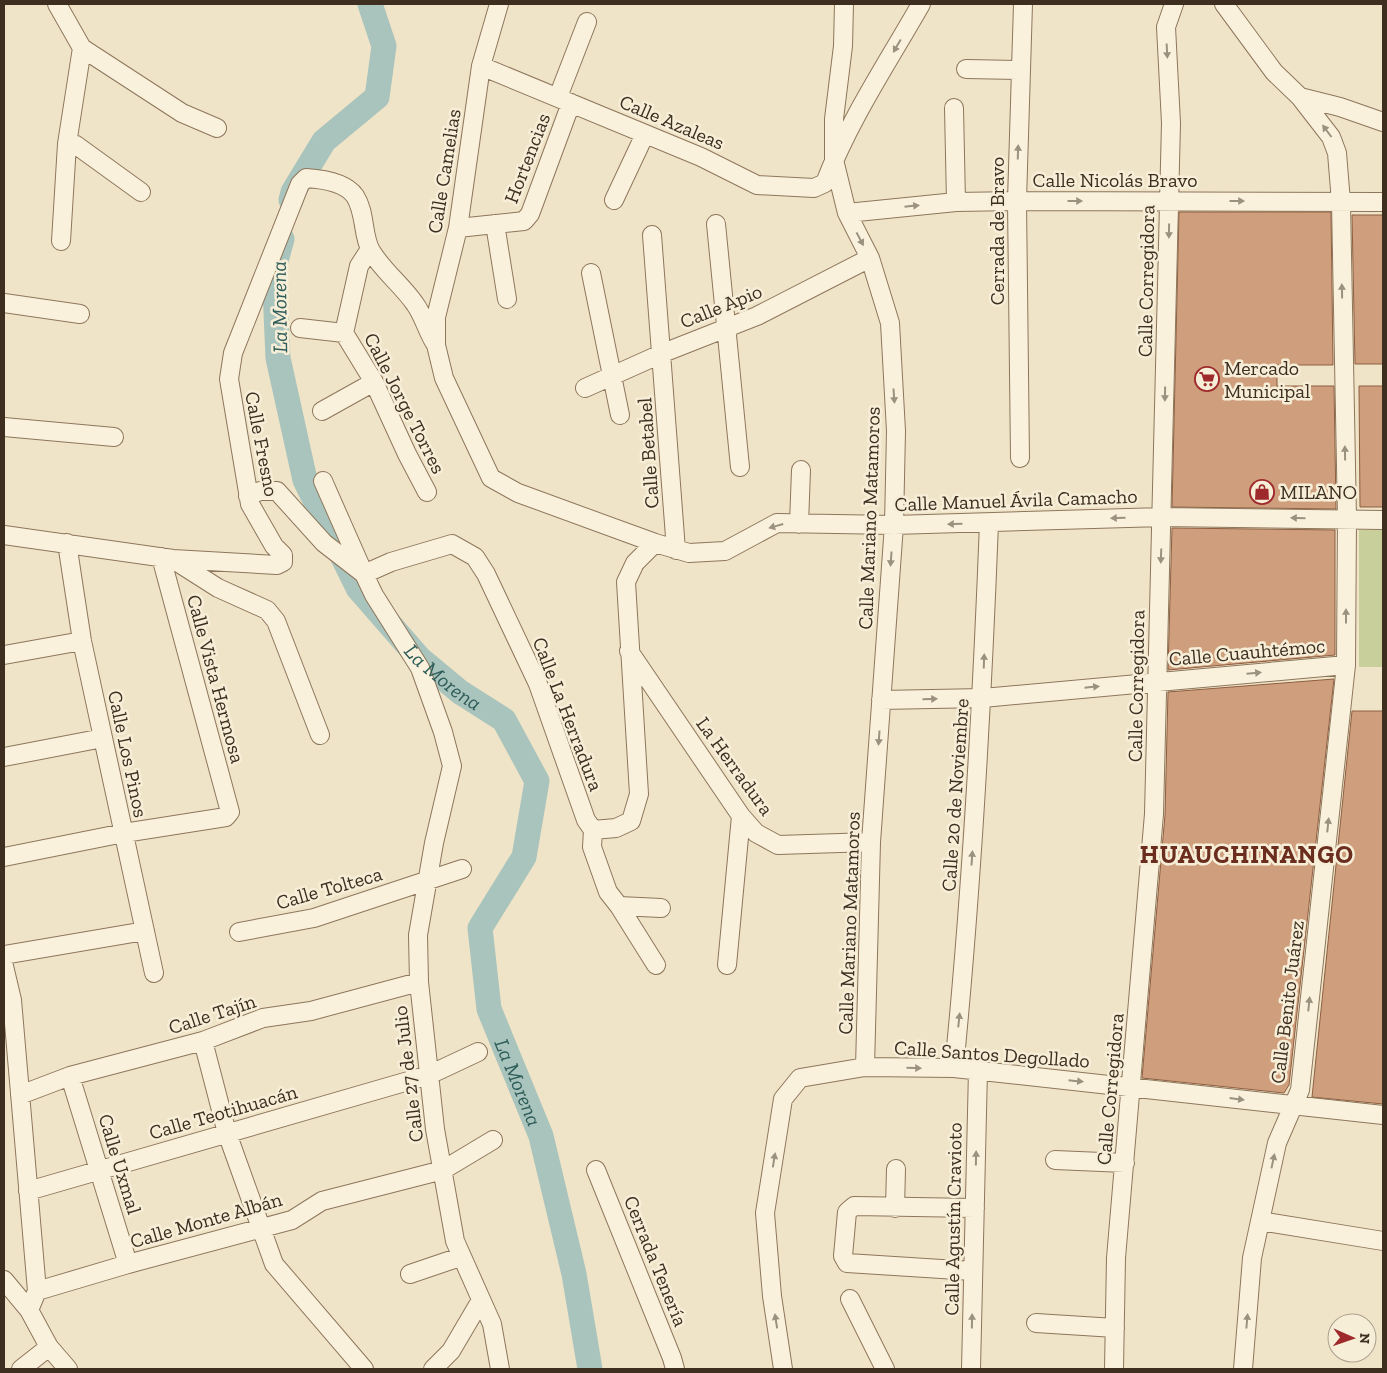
<svg xmlns="http://www.w3.org/2000/svg" width="1387" height="1373" font-family="'Zilla Slab',serif">
<rect width="100%" height="100%" fill="#f0e4c8"/>
<path fill="#c9cf9b" d="M1359 530H1383V667H1359Z"/>
<g fill="none" stroke-linecap="round" stroke-linejoin="round">
<g stroke="#a9c4bc" stroke-width="25">
<path d="M291 200 293 192 324 141 377 97 384 46 370 4"/>
<path id="s1" d="M282 239 274 268 278 358 305 480 358 588 419 658 460 692 504 720 537 781 524 857 480 928 489 1009 541 1136 574 1274 590 1369"/>
</g>
</g>
<path fill="#cf9f7d" stroke="#8d5f41" d="M1179 212H1331L1333 365H1277V386H1334L1336 509 1172 507Z
M1352 215H1383V364H1355Z
M1359 386H1383V507H1360Z
M1172 528 1335 530V655L1168 670Z
M1334 679 1289 1085 1284 1093 1142 1078 1165 815 1168 692Z
M1352 711H1383V1104L1312 1097Z"/>
<g fill="none" stroke-linecap="round" stroke-linejoin="round">
<defs>
<path id="minor" d="M57 4 82 48 182 113 217 128
M499 4 481 66 458 228 436 317V345L444 378 491 478 518 493 655 543 689 553 725 551 777 523 894 525 1162 517 1383 520
M844 4 843 46 834 119V160L847 213 870 258 890 323 896 431 894 525 871 842 865 1067
M1224 4 1274 72 1300 97 1331 137 1337 153 1341 202 1347 519 1346 665 1300 1090 1277 1143 1252 1258 1243 1369
M481 66 701 157 757 185 814 188 825 183C849 120 888 62 921 4
M966 69 1021 70
M558 97 587 22
M1300 97 1340 107 1383 122
M954 108 956 202
M67 144 76 145 141 192
M614 200 645 134
M847 213 956 202 1017 201 1383 202
M495 224 507 299
M716 224 740 467
M458 228 524 221 530 214 571 103
M652 235 676 550
M61 241 67 144 82 48
M370 249 359 266 344 333 374 382 407 454 427 492
M591 273 620 415
M4 303 80 314
M300 328 344 333
M585 388 663 353 757 316 870 258
M322 411 374 382
M4 427 114 437
M1020 458 1017 201 1023 4
M323 481 364 574 391 562 452 544 475 557 486 574 538 684 586 820 593 830 592 847 608 892 619 906 656 965
M248 496 260 491H277L324 543 364 574 374 595 420 668 443 732 452 766 434 843 418 935 419 982 435 1129 455 1241 492 1324 500 1369
M799 524 801 470
M4 535 173 559 277 565 283 562V555L274 546 250 504 229 379 233 353 300 184 306 178C323 179 345 182 355 196 366 213 362 235 371 251 383 271 402 285 415 304 424 316 427 332 436 345
M67 543 82 641 154 973
M174 560 218 588 267 610 276 621 320 735
M629 651 741 816 756 833 778 845 871 842
M4 655 82 641
M881 700 983 698 1346 665
M4 757 103 738
M593 830 616 828 631 821 639 794 626 582 635 563 655 543
M4 857 124 833 226 817 230 812 161 557
M619 906 661 908
M239 932 314 918 462 869
M4 955 145 931
M727 965 741 816
M4 966 12 1000 37 1291 29 1310
M203 1041 227 1133 274 1264 364 1369
M954 1068C972 887 982 705 989 523
M70 1076 128 1264
M20 1095 70 1076 203 1041 263 1018 311 1011 419 982
M1055 1160 1125 1163
M596 1170 672 1358 675 1369
M28 1191 429 1075 478 1052
M895 1208 896 1169
M1260 1221 1383 1241
M973 1271 847 1263 843 1256 847 1212 854 1206 975 1208
M410 1274 460 1257
M4 1280 29 1310 49 1347 68 1369
M37 1291 128 1264 292 1220 322 1201 443 1170 493 1140
M850 1299 885 1369
M1036 1323 1115 1328
M21 1369 49 1347
M433 1369 451 1351 481 1300
M783 1369 772 1296 765 1213 783 1099 800 1078 865 1067 954 1068 1383 1115
M971 1369 978 1070
M1114 1369 1116 1258 1154 814 1171 123 1166 27 1174 4"/>
</defs>
<use href="#minor" stroke="#8d765c" stroke-width="20"/>
<use href="#minor" stroke="#faf1dc" stroke-width="18"/>
</g>
<defs><path id="oneway-solid" d="M-6-.8H1V-3.2L6.5 0L1 3.2V.8H-6Z" transform="scale(1.25)"/></defs>
<g fill="#9c907e">
<use href="#oneway-solid" transform="translate(897 46) rotate(120)"/>
<use href="#oneway-solid" transform="translate(1167 51) rotate(87)"/>
<use href="#oneway-solid" transform="translate(1327 131) rotate(-127)"/>
<use href="#oneway-solid" transform="translate(1018 152) rotate(-88)"/>
<use href="#oneway-solid" transform="translate(1075 201)"/>
<use href="#oneway-solid" transform="translate(1237 201)"/>
<use href="#oneway-solid" transform="translate(912 206) rotate(-6)"/>
<use href="#oneway-solid" transform="translate(1169 231) rotate(91)"/>
<use href="#oneway-solid" transform="translate(860 239) rotate(62)"/>
<use href="#oneway-solid" transform="translate(1342 291) rotate(-91)"/>
<use href="#oneway-solid" transform="translate(1165 394) rotate(91)"/>
<use href="#oneway-solid" transform="translate(894 396) rotate(86)"/>
<use href="#oneway-solid" transform="translate(1345 453) rotate(-91)"/>
<use href="#oneway-solid" transform="translate(1118 518) rotate(178)"/>
<use href="#oneway-solid" transform="translate(1298 518) rotate(-179)"/>
<use href="#oneway-solid" transform="translate(955 524) rotate(179)"/>
<use href="#oneway-solid" transform="translate(776 526) rotate(164)"/>
<use href="#oneway-solid" transform="translate(1161 556) rotate(92)"/>
<use href="#oneway-solid" transform="translate(891 559) rotate(94)"/>
<use href="#oneway-solid" transform="translate(1346 616) rotate(-90)"/>
<use href="#oneway-solid" transform="translate(984 661) rotate(-88)"/>
<use href="#oneway-solid" transform="translate(1254 673) rotate(-5)"/>
<use href="#oneway-solid" transform="translate(1092 687) rotate(-6)"/>
<use href="#oneway-solid" transform="translate(930 699) rotate(-1)"/>
<use href="#oneway-solid" transform="translate(879 738) rotate(94)"/>
<use href="#oneway-solid" transform="translate(1328 825) rotate(-84)"/>
<use href="#oneway-solid" transform="translate(972 858) rotate(-86)"/>
<use href="#oneway-solid" transform="translate(1309 1004) rotate(-84)"/>
<use href="#oneway-solid" transform="translate(959 1020) rotate(-84)"/>
<use href="#oneway-solid" transform="translate(914 1068) rotate(1)"/>
<use href="#oneway-solid" transform="translate(1076 1081) rotate(6)"/>
<use href="#oneway-solid" transform="translate(1237 1099) rotate(7)"/>
<use href="#oneway-solid" transform="translate(976 1158) rotate(-89)"/>
<use href="#oneway-solid" transform="translate(774 1160) rotate(-81)"/>
<use href="#oneway-solid" transform="translate(1273 1161) rotate(-78)"/>
<use href="#oneway-solid" transform="translate(776 1321) rotate(-99)"/>
<use href="#oneway-solid" transform="translate(972 1321) rotate(-89)"/>
<use href="#oneway-solid" transform="translate(1247 1321) rotate(-85)"/>
</g>
<defs>
<symbol id="supermarket-ring" viewBox="-11 -11 22 22"><circle r="9.5" fill="#f7eed8" stroke="#9e2a2b" stroke-width="1.5"/><path d="M-6-5.5h2.5l.6 2H6L4.5 2H-2.5L-4.4-4H-6ZM-1.5 3.2a1.3 1.3 0 1 0 .1 0ZM3 3.2a1.3 1.3 0 1 0 .1 0Z" fill="#9e2a2b"/></symbol>
<symbol id="shop-ring" viewBox="-11 -11 22 22"><circle r="9.5" fill="#f7eed8" stroke="#9e2a2b" stroke-width="1.5"/><path d="M-5-2.5h2.3a2.7 3.5 0 0 1 5.4 0H5L5.5 6h-11ZM-1.5-2.5h3a1.5 2.3 0 0 0-3 0Z" fill="#9e2a2b"/></symbol>
</defs>
<g fill-rule="evenodd">
<use href="#supermarket-ring" x="1193" y="365" width="28" height="28"/>
<use href="#shop-ring" x="1248" y="478" width="28" height="28"/>
</g>
<g text-anchor="middle" dominant-baseline="central" stroke-width="5" stroke-linejoin="round" paint-order="stroke">
<g font-size="20" fill="#3d2e20" stroke="#f7eed8">
<text transform="translate(672 122) rotate(23)">Calle Azaleas</text>
<text transform="translate(527 158) rotate(-69)">Hortencias</text>
<text transform="translate(444 171) rotate(-81)">Calle Camelias</text>
<text x="1115" y="180">Calle Nicolás Bravo</text>
<text transform="translate(997 231) rotate(-90)">Cerrada de Bravo</text>
<text transform="translate(1146 281) rotate(-89)">Calle Corregidora</text>
<text transform="translate(721 306) rotate(-22)">Calle Apio</text>
<text transform="translate(405 403) rotate(63)">Calle Jorge Torres</text>
<text transform="translate(262 444) rotate(79)">Calle Fresno</text>
<text transform="translate(648 453) rotate(-94)">Calle Betabel</text>
<text transform="translate(1016 500) rotate(-2)">Calle Manuel Ávila Camacho</text>
<text transform="translate(869 518) rotate(-88)">Calle Mariano Matamoros</text>
<text transform="translate(1247 652) rotate(-5)">Calle Cuauhtémoc</text>
<text transform="translate(216 679) rotate(75)">Calle Vista Hermosa</text>
<text transform="translate(1136 686) rotate(-89)">Calle Corregidora</text>
<text transform="translate(568 714) rotate(69)">Calle La Herradura</text>
<text transform="translate(128 754) rotate(78)">Calle Los Pinos</text>
<text transform="translate(735 766) rotate(54)">La Herradura</text>
<text transform="translate(955 795) rotate(-86)">Calle 20 de Noviembre</text>
<text transform="translate(329 888) rotate(-16)">Calle Tolteca</text>
<text transform="translate(849 923) rotate(-88)">Calle Mariano Matamoros</text>
<text transform="translate(1287 1002) rotate(-83)">Calle Benito Juárez</text>
<text transform="translate(212 1014) rotate(-18)">Calle Tajín</text>
<text transform="translate(992 1054) rotate(4)">Calle Santos Degollado</text>
<text transform="translate(408 1074) rotate(-97)">Calle 27 de Julio</text>
<text transform="translate(1110 1089) rotate(-85)">Calle Corregidora</text>
<text transform="translate(223 1112) rotate(-16)">Calle Teotihuacán</text>
<text transform="translate(120 1164) rotate(73)">Calle Uxmal</text>
<text transform="translate(953 1219) rotate(-89)">Calle Agustín Cravioto</text>
<text transform="translate(206 1220) rotate(-16)">Calle Monte Albán</text>
<text transform="translate(656 1261) rotate(68)">Cerrada Tenería</text>
</g>
<g font-size="20" fill="#3d2e20" stroke="#f7eed8" text-anchor="start">
<text x="1224" y="368">Mercado<tspan x="1224" dy="23">Municipal</tspan></text>
<text x="1280" y="492">MILANO</text>
</g>
<g font-size="21" font-style="italic" fill="#2f5d5a" stroke="#f7eed8">
<text transform="translate(279 307) rotate(-91)">La Morena</text>
<text stroke="none"><textPath href="#s1" startOffset="489">La Morena</textPath></text>
<text stroke="none"><textPath href="#s1" startOffset="954">La Morena</textPath></text>
</g>
<g font-size="25" font-weight="bold" letter-spacing="1" fill="#6b2e1e" stroke="#f7eed8">
<text x="1247" y="854">HUAUCHINANGO</text>
</g>
</g>
<rect width="1387" height="1373" fill="none" stroke="#3d2e20" stroke-width="10"/>
<g transform="translate(1352 1338) rotate(92)"><circle r="24" fill="#f7eed8" stroke="#ada18e"/>
<path d="M0-4L9 19L0 12L-9 19Z" fill="#9e2a2b"/>
<text y="-8" font-size="14" font-weight="bold" text-anchor="middle" fill="#3d2e20">N</text>
</g>
</svg>
